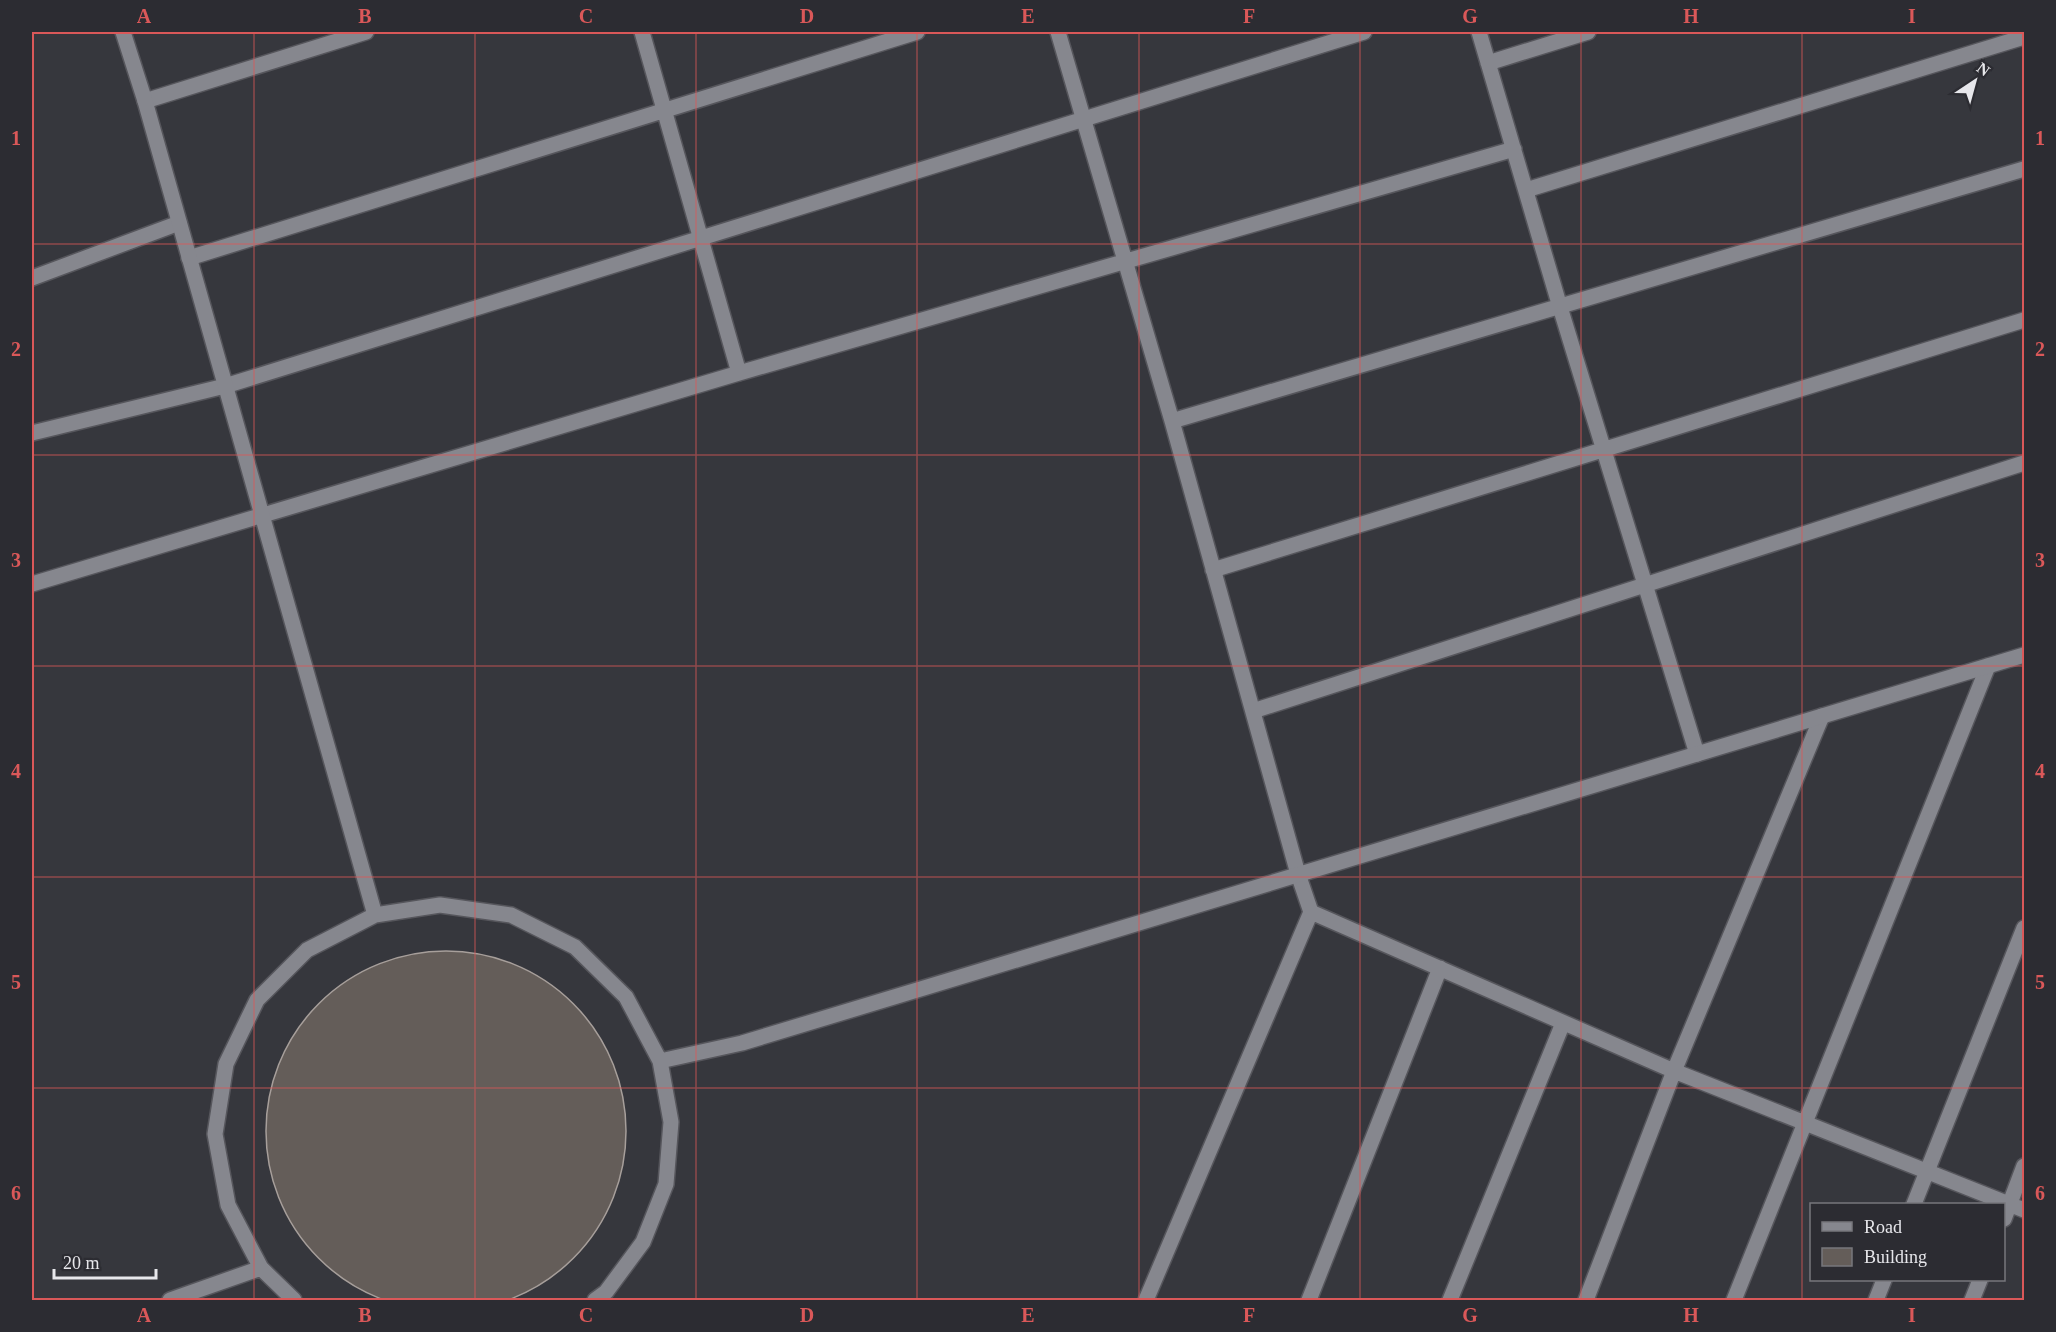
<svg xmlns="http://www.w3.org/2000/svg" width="2056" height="1332" font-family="Georgia,serif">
<rect width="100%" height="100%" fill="#36373d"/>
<path fill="#645d59" stroke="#a79f9b" stroke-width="1.5" d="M266 1131a180 180 0 1 1 360 0a180 180 0 1 1-360 0Z"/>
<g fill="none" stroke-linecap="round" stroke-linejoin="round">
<defs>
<path id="minor" d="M642 32 739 373
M1058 32 1172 421 1298 874 1311 912 1674 1071 2024 1210
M1479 32 1560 307 1697 754
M1488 63 1588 32
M145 101 366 32
M1526 190 2024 37
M189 258 917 32
M32 278 179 223
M1172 421 2024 169
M32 433 225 386 1364 32
M1213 570 2024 320
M32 584 739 373 1514 149
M1253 711 2024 463
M1914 1204 2024 928
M2004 1219 2024 1166
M1146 1300 1311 912
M1309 1300 1440 968
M1450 1300 1563 1023
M1586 1300 1674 1071 1822 716
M1734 1300 1988 666
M1876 1300 1884 1280
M1972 1300 1980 1280"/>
<path id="tertiary" d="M123 32 145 101 375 915
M660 1061 742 1043 2024 655
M170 1300 261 1268
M294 1300 261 1268 228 1205 215 1134 226 1064 257 1000 307 950 375 915 440 905 511 915 575 947 626 997 660 1061 671 1122 666 1184 643 1242 606 1292 595 1300"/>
</defs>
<use href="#minor" stroke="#56565c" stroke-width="18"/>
<use href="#tertiary" stroke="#56565c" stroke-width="18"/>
<use href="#minor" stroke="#86878e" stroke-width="15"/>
<use href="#tertiary" stroke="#86878e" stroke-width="15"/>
</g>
<path fill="none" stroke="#da5859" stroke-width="1.5" stroke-opacity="0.55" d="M254 32V1300M475 32V1300M696 32V1300M917 32V1300M1139 32V1300M1360 32V1300M1581 32V1300M1802 32V1300M32 244H2024M32 455H2024M32 666H2024M32 877H2024M32 1088H2024"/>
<rect width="2056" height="1332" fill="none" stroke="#2c2c32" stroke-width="66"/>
<rect x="1810" y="1203" width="195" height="78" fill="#2c2c32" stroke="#77777c" stroke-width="1.5"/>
<rect x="1822" y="1222" width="30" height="9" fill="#86878e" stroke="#77777c" stroke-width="1.5"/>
<text x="1864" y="1233" font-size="18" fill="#e7e7eb">Road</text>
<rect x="1822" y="1248" width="30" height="18" fill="#645d59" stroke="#77777c" stroke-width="1.5"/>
<text x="1864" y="1263" font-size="18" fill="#e7e7eb">Building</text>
<g transform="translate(1975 81) rotate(36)" stroke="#2c2c32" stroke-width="4.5" paint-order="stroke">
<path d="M0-4.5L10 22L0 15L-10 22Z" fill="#e7e7eb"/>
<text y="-9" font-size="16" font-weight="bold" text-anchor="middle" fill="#e7e7eb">N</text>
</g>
<path d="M54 1269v9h102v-9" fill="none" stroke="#e7e7eb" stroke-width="3"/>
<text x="63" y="1269" font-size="18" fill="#e7e7eb" stroke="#2c2c32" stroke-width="4.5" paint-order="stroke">20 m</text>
<rect x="33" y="33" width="1990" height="1266" fill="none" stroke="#da5859" stroke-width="2"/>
<g font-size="20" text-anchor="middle" font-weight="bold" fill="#da5859">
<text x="144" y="23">A</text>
<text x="365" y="23">B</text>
<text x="586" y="23">C</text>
<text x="807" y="23">D</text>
<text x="1028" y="23">E</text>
<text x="1249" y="23">F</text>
<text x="1470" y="23">G</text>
<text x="1691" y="23">H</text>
<text x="1912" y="23">I</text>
<text x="16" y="145">1</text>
<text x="2040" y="145">1</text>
<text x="16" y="356">2</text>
<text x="2040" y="356">2</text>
<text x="16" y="567">3</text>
<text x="2040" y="567">3</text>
<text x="16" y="778">4</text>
<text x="2040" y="778">4</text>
<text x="16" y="989">5</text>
<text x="2040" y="989">5</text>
<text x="16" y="1200">6</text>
<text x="2040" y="1200">6</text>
<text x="144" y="1322">A</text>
<text x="365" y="1322">B</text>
<text x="586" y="1322">C</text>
<text x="807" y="1322">D</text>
<text x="1028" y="1322">E</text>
<text x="1249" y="1322">F</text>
<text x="1470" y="1322">G</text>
<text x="1691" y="1322">H</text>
<text x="1912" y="1322">I</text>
</g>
</svg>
